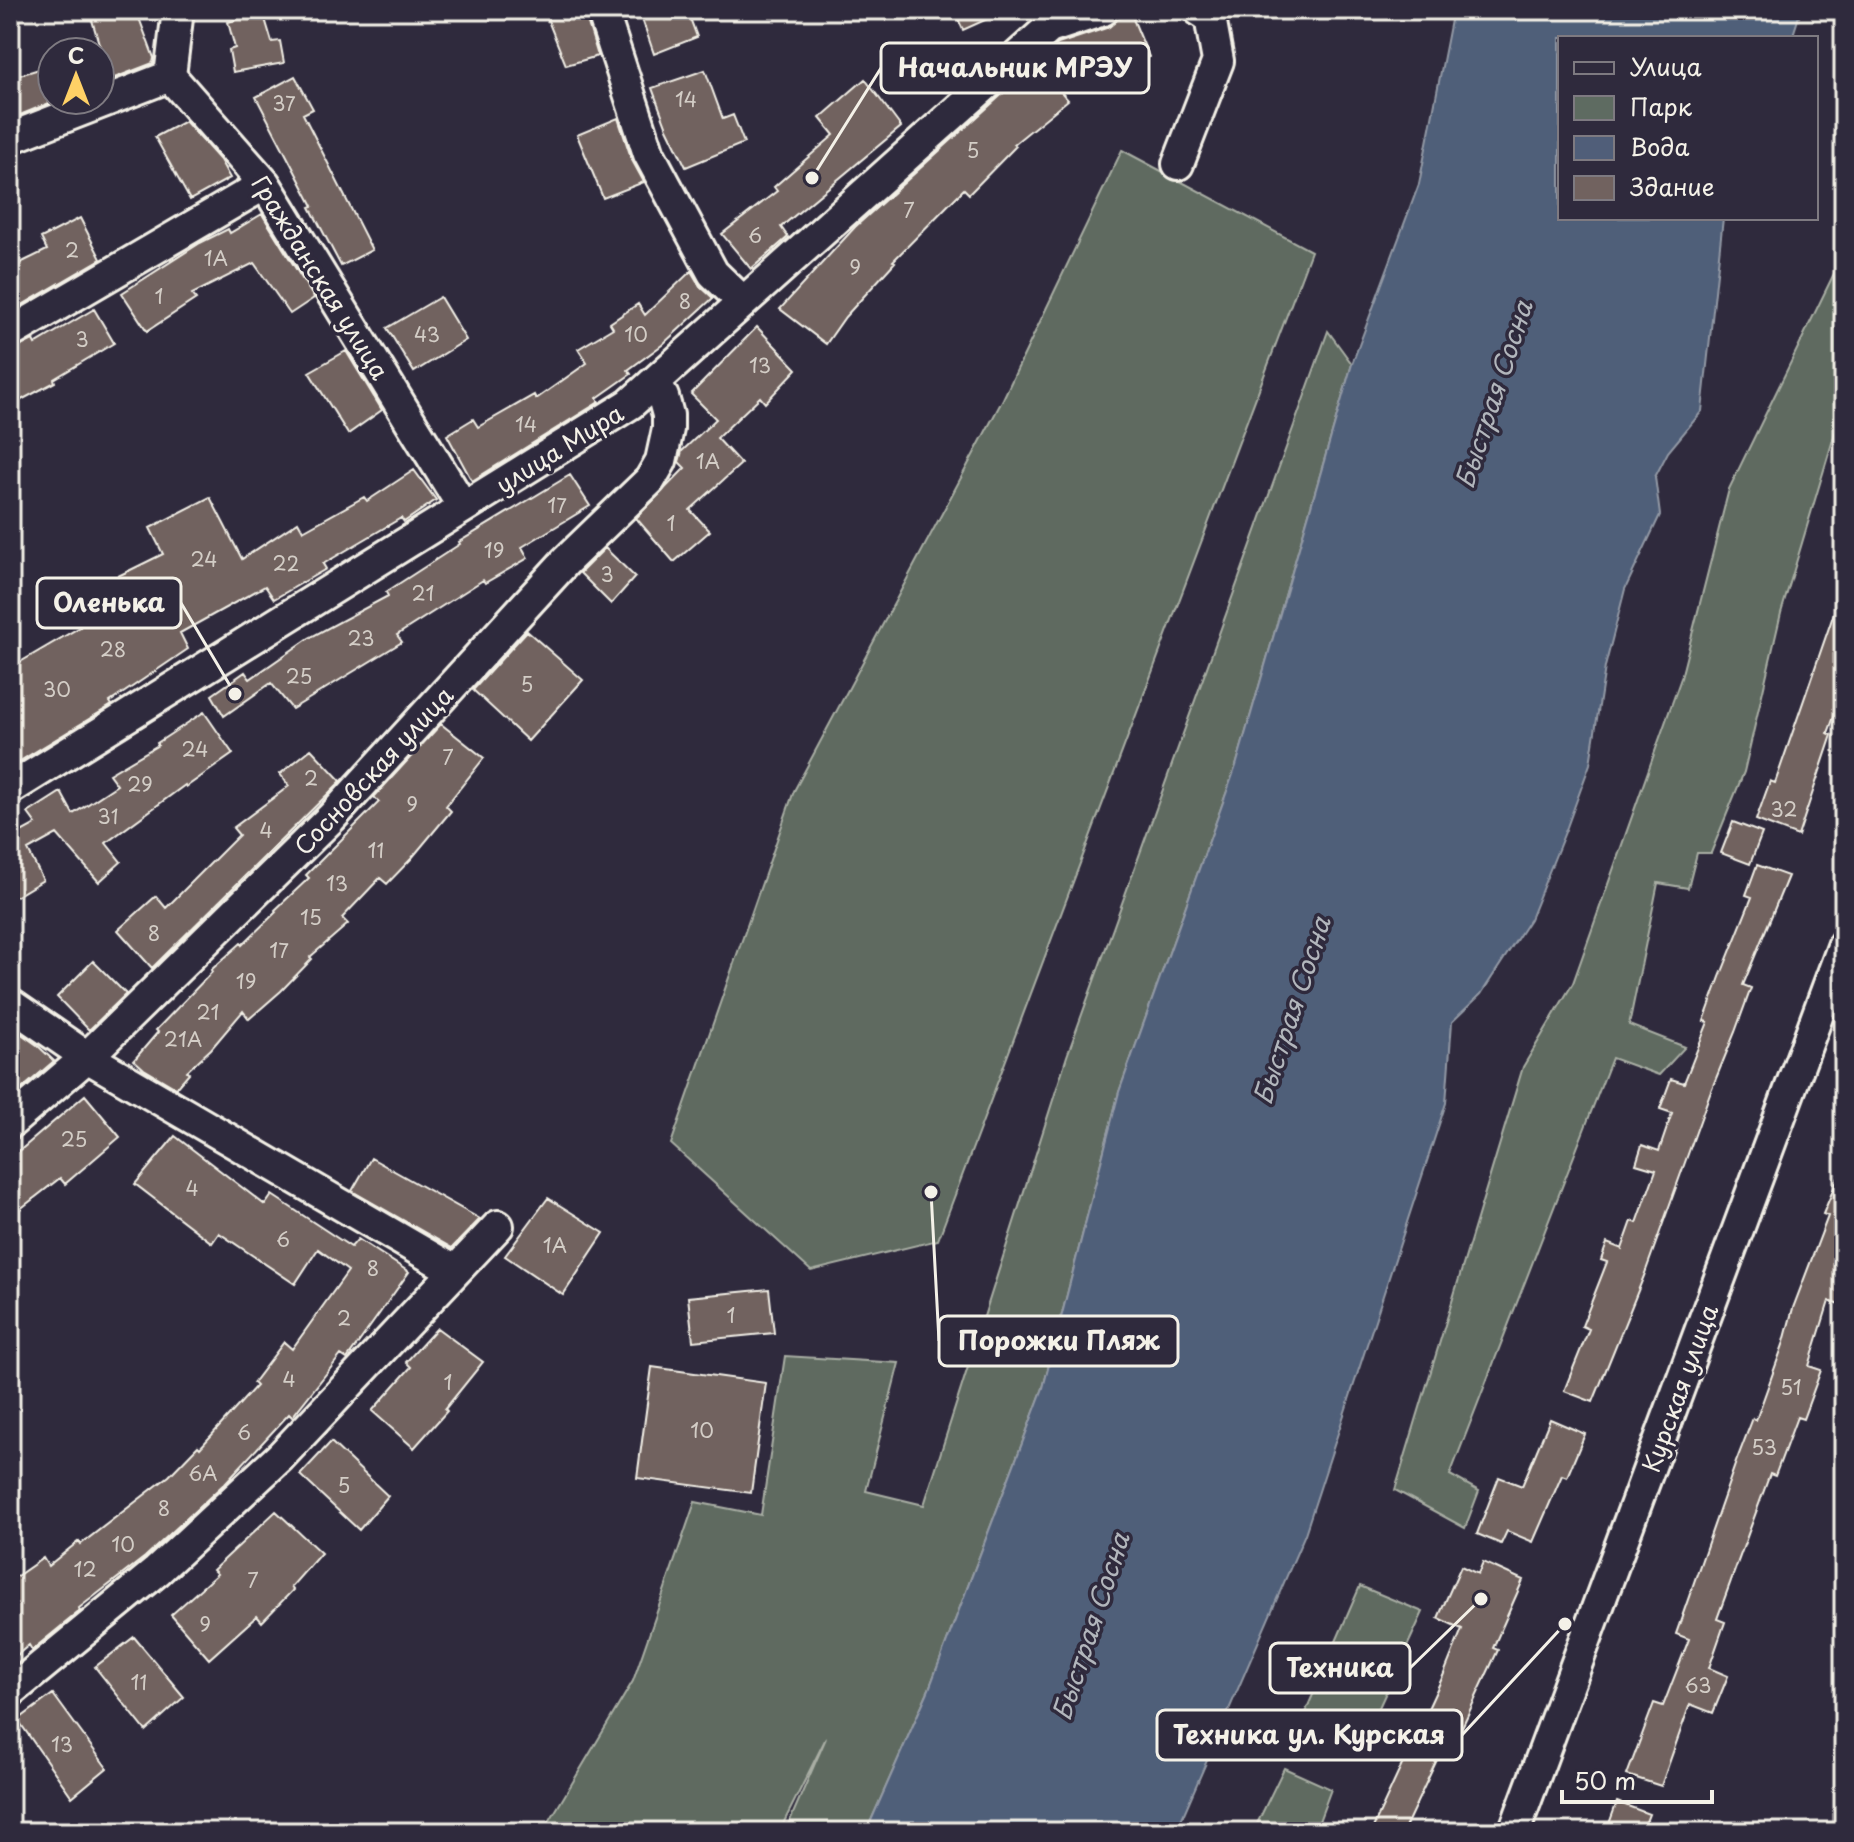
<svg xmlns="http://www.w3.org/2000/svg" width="1854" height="1842" font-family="'Playpen Sans',sans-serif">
<rect width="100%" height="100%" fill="#2f2a3d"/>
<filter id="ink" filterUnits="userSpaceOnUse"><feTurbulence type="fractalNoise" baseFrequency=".0125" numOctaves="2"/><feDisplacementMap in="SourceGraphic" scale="16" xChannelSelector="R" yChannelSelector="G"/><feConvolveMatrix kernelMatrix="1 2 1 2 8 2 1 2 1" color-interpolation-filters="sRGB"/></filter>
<g filter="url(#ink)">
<path fill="#5e6b61" stroke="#a9aea4" stroke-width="2" d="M1122 150 1311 251 938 1240 811 1271 671 1144 794 791 1003 399Z
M1844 253V435L1835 433 1781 613 1744 772 1711 853H1697L1688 888 1658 883 1629 1025 1685 1047 1659 1075 1612 1058 1450 1475 1479 1491 1465 1528 1395 1490 1523 1067 1573 983 1681 678 1729 489Z
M1328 331 1352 364 1236 766 1119 1092 1043 1388 929 1689 866 1832H785L826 1738 779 1832H543L633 1681 695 1502 761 1515 785 1356 899 1363 866 1491 924 1505 1067 1056Z
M1360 1586 1423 1612 1365 1738 1305 1713Z
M1284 1768 1331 1789 1315 1832H1253Z"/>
<path fill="#505e79" stroke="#9299a5" stroke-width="2" d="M1453 10H1801L1792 38H1560V218H1723L1702 411 1668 452 1655 477 1660 515 1625 589 1605 667 1590 764 1567 827 1530 919 1481 994 1452 1022 1446 1103 1305 1534 1176 1832H866L929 1689 1043 1388 1119 1092 1236 766 1352 364 1419 184Z"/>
<path fill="#71625f" stroke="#f4f1e8" stroke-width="2" d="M89 10H136L154 58 153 63 104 82 100 72V47Z
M569 10H584L598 56 566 65 547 18Z
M639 10H687L697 37 654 54Z
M954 10H1007L963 30Z
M263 12 272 42 280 41 284 63 233 72 229 50 235 48 228 22Z
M1131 14 1149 57 1061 92 1068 100 1014 144 1016 146 969 194 964 189 893 261 895 262 845 317 826 344 780 309 855 227 1058 44 1109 27 1118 19Z
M52 65V102L10 119V78Z
M705 70 723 119 733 115 744 143 686 167 667 128 652 88Z
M295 76 313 109 303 114 372 250 341 266 310 207 313 206 256 97Z
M865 79 901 127 781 227 788 237 751 269 722 234 777 191 774 187 834 135 820 118Z
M618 118 632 160 644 182 603 198 577 135Z
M185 121 220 160 230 178 190 200 155 137Z
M262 214 314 298 290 314 254 263 192 294 196 299 147 331 122 293 200 243 228 229 230 233Z
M80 218 101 259 10 312V268L47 250 41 238Z
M691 271 700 286 713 298 662 345 628 370 631 374 597 398 599 402 472 481 447 435 473 419 478 427 534 395 536 399 587 363 578 349 613 328 610 323 638 304 645 315Z
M440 297 466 340 414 372 387 328Z
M94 309 114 343 54 379 55 382 10 406V351L33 340 35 344Z
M757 327 797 369 765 403 760 397 717 438 741 464 690 510 710 531 674 562 636 518 685 468 679 462 682 451 716 419 691 394Z
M346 351 382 410 348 434 309 372Z
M414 470 436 500 404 522 401 518 323 564 326 569 274 599 265 586 180 633 188 649 110 702 112 705 10 767V668L80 627 77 620 118 600 108 581 163 554 150 528 210 497 242 559 298 522 303 531 364 497 367 501Z
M570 475 590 506 522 547 528 558 485 583 483 580 397 635 402 642 292 709 271 683 224 716 212 695 245 672 250 679 309 638 388 596 386 592 460 544 459 542Z
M605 548 635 577 611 604 580 573Z
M1842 590H1844V690L1828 733 1832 735 1798 836 1756 820 1770 781 1775 783Z
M527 631 583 680 528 741 473 690Z
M204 712 233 754 186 787 185 785 106 843 121 862 99 882 57 834 28 850 43 880 10 900V838L36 824 28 813 61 792 73 814 117 785 109 774 158 745 157 743Z
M441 724 484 758 446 806 451 811 411 859 387 884 380 878 342 918 348 924 310 957 312 959 281 991 249 1019 243 1011 211 1049 187 1071 189 1073 176 1088 144 1069 134 1060 158 1032 156 1030 212 972 211 970 241 943 242 945 276 912 275 910 309 878 306 875 379 802 374 797Z
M311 749 341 781 152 968 118 930 156 896 166 908 239 835 233 828 289 786 280 774Z
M1733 822 1762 833 1750 864 1721 853Z
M1757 865 1788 876 1743 985 1751 988 1735 1032 1710 1093 1644 1276 1593 1402 1564 1391 1589 1329 1582 1326 1607 1262 1601 1260 1607 1243 1622 1249 1632 1221 1637 1223 1656 1170 1636 1164 1642 1145 1659 1151 1672 1113 1660 1109 1671 1079 1684 1083 1708 1022 1704 1021 1720 977 1752 897 1746 895Z
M93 961 126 994 89 1030 57 997Z
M10 1026 37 1045 54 1061 10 1099Z
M85 1095 120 1137 65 1184 60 1178 10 1217V1159Z
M175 1136 265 1205 272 1195 351 1247 358 1239 409 1272 347 1359 341 1355 292 1417 289 1414 225 1483 145 1557 79 1608 80 1611 32 1650 29 1645 10 1661V1581L43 1558 48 1566 79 1541 81 1544 169 1476 198 1446 200 1448 256 1386 253 1383 284 1342 292 1349 348 1271 318 1249 295 1284 219 1233 212 1243 135 1184Z
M371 1158 480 1219 452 1248 352 1191Z
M1844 1164V1307L1829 1301 1809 1366 1821 1370 1803 1419 1797 1417 1775 1476 1770 1474 1717 1619 1725 1622 1709 1668 1728 1676 1713 1713 1690 1704 1661 1786 1627 1775 1654 1703 1663 1706 1689 1639 1676 1634 1736 1462 1753 1418 1756 1420 1784 1342 1793 1308 1828 1216 1823 1214Z
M548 1198 604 1233 563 1295 505 1256Z
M769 1289 774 1333 693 1341 688 1297Z
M437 1328 483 1362 445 1409 447 1411 414 1448 372 1411 411 1367 406 1362Z
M652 1367 766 1383 751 1493 637 1478Z
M1550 1419 1585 1434 1567 1477 1562 1475 1533 1542 1507 1531 1501 1544 1477 1534 1499 1477 1522 1486Z
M331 1442 388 1496 359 1530 300 1475Z
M276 1511 321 1553 291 1587 293 1590 262 1622 257 1616 209 1659 171 1615 217 1574 213 1570Z
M1483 1562 1523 1580 1493 1648 1498 1650 1450 1753 1442 1749 1403 1832H1371L1443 1676 1462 1629 1438 1618 1461 1566 1478 1574Z
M134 1637 184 1697 146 1731 95 1667Z
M53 1694 107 1768 72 1797 18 1720Z
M1617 1802 1649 1814 1642 1832H1606Z"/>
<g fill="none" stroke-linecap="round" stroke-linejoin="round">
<defs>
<path id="minor" d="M178 10 170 76 265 184 463 507
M602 10 649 154 713 273 743 302
M10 138 170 76
M1178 164 1218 61 1210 17 1199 10
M10 333 265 184
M10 789 630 404 1049 28 1103 10
M10 1004 87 1057 455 1271
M10 1123 87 1057 331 818 566 561 650 480 661 461 668 429V415L663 397 652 384
M10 1692 157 1571 280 1457 498 1226
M1514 1832 1844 944"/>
</defs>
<use href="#minor" stroke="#f4f1e8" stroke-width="36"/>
<use href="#minor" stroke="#2f2a3d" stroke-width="30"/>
</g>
</g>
<g text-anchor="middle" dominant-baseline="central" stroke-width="7" stroke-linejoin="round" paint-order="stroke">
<g font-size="20" fill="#d3cdc6">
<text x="686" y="99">14</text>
<text x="284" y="103">37</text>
<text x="973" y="150">5</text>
<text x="909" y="210">7</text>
<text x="755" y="235">6</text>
<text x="72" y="250">2</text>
<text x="216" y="258">1А</text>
<text x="855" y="267">9</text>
<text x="159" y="296">1</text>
<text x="685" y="301">8</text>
<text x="427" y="334">43</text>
<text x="636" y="334">10</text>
<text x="82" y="339">3</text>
<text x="760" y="365">13</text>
<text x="526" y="424">14</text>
<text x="708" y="461">1А</text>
<text x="557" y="505">17</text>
<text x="671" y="523">1</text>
<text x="494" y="550">19</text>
<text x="204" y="559">24</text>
<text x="286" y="563">22</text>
<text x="607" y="574">3</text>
<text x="423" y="593">21</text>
<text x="361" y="638">23</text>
<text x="113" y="649">28</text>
<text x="299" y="676">25</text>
<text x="527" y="684">5</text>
<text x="57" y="689">30</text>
<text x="195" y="749">24</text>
<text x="448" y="757">7</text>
<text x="311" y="778">2</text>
<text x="140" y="784">29</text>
<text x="412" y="804">9</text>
<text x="1784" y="809">32</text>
<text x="108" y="816">31</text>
<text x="266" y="830">4</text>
<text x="376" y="850">11</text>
<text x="337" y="883">13</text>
<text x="311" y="917">15</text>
<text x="154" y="933">8</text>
<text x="279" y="950">17</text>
<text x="246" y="981">19</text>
<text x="208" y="1012">21</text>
<text x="183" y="1039">21А</text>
<text x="74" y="1139">25</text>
<text x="192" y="1188">4</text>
<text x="283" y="1239">6</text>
<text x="555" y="1245">1А</text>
<text x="373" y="1268">8</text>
<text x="731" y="1315">1</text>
<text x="344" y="1318">2</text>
<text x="289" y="1379">4</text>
<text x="448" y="1382">1</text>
<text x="1791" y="1387">51</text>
<text x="702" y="1430">10</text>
<text x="244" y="1432">6</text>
<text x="1764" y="1447">53</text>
<text x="203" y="1473">6А</text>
<text x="344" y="1485">5</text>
<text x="164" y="1508">8</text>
<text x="123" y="1544">10</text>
<text x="85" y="1569">12</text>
<text x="253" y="1580">7</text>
<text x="205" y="1624">9</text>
<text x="139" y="1682">11</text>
<text x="1698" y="1685">63</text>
<text x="62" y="1744">13</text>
</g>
<g font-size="24" fill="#f4f1e8" stroke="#2f2a3d">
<text transform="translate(321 277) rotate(58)">Гражданская улица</text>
<text transform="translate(559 448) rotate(-32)">улица Мира</text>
<text transform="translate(373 770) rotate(-47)">Сосновская улица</text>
<text transform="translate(1679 1388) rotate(-70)">Курская улица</text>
</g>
<g font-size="26" font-style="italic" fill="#b2b6bc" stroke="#2f2a3d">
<text transform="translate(1493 394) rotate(-72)">Быстрая Сосна</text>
<text transform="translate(1291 1010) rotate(-72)">Быстрая Сосна</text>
<text transform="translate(1090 1626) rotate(-72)">Быстрая Сосна</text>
</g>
</g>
<path fill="none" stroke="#f4f1e8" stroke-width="3" d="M812 178L881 68M235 694L181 603M931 1192L939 1341M1481 1599L1410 1668M1565 1624L1462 1735"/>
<g fill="#f4f1e8" stroke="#2f2a3d" stroke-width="3">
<circle cx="812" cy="178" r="8"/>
<circle cx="235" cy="694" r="8"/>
<circle cx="931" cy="1192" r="8"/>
<circle cx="1481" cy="1599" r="8"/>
<circle cx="1565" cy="1624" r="8"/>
</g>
<g fill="#2f2a3d" stroke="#f4f1e8" stroke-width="3">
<rect x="881" y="43" width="268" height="50" rx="8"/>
<rect x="37" y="578" width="144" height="50" rx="8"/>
<rect x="939" y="1316" width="239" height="50" rx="8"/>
<rect x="1270" y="1643" width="140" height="50" rx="8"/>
<rect x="1157" y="1710" width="305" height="50" rx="8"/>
</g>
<g font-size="26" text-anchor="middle" font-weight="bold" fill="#f4f1e8">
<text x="1015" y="77">Начальник МРЭУ</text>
<text x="109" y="612">Оленька</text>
<text x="1059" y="1350">Порожки Пляж</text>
<text x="1340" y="1677">Техника</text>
<text x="1309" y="1744">Техника ул. Курская</text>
</g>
<rect width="1854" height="1842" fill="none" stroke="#2f2a3d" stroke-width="40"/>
<rect x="20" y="20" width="1814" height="1802" fill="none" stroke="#f4f1e8" stroke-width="3" filter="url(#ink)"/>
<rect x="1558" y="36" width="260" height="184" fill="#2f2a3d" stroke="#7e7a81" stroke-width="2"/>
<rect x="1574" y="62" width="40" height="12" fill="#2f2a3d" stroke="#7e7a81" stroke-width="2"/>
<text x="1630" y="76" font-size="24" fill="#f4f1e8">Улица</text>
<rect x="1574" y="96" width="40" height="24" fill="#5e6b61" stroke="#7e7a81" stroke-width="2"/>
<text x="1630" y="116" font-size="24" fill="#f4f1e8">Парк</text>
<rect x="1574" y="136" width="40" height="24" fill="#505e79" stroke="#7e7a81" stroke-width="2"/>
<text x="1630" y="156" font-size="24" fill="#f4f1e8">Вода</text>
<rect x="1574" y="176" width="40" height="24" fill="#71625f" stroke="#7e7a81" stroke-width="2"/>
<text x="1630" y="196" font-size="24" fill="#f4f1e8">Здание</text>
<g transform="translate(76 76)"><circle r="38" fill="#2f2a3d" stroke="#7e7a81" stroke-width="2"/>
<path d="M0-6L14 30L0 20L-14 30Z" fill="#ffd166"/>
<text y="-12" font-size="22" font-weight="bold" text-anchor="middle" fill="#f4f1e8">С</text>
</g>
<path d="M1562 1790v12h150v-12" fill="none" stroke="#f4f1e8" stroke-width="4"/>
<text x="1574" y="1790" font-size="24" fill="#f4f1e8" stroke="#2f2a3d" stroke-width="6" paint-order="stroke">50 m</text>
</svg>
